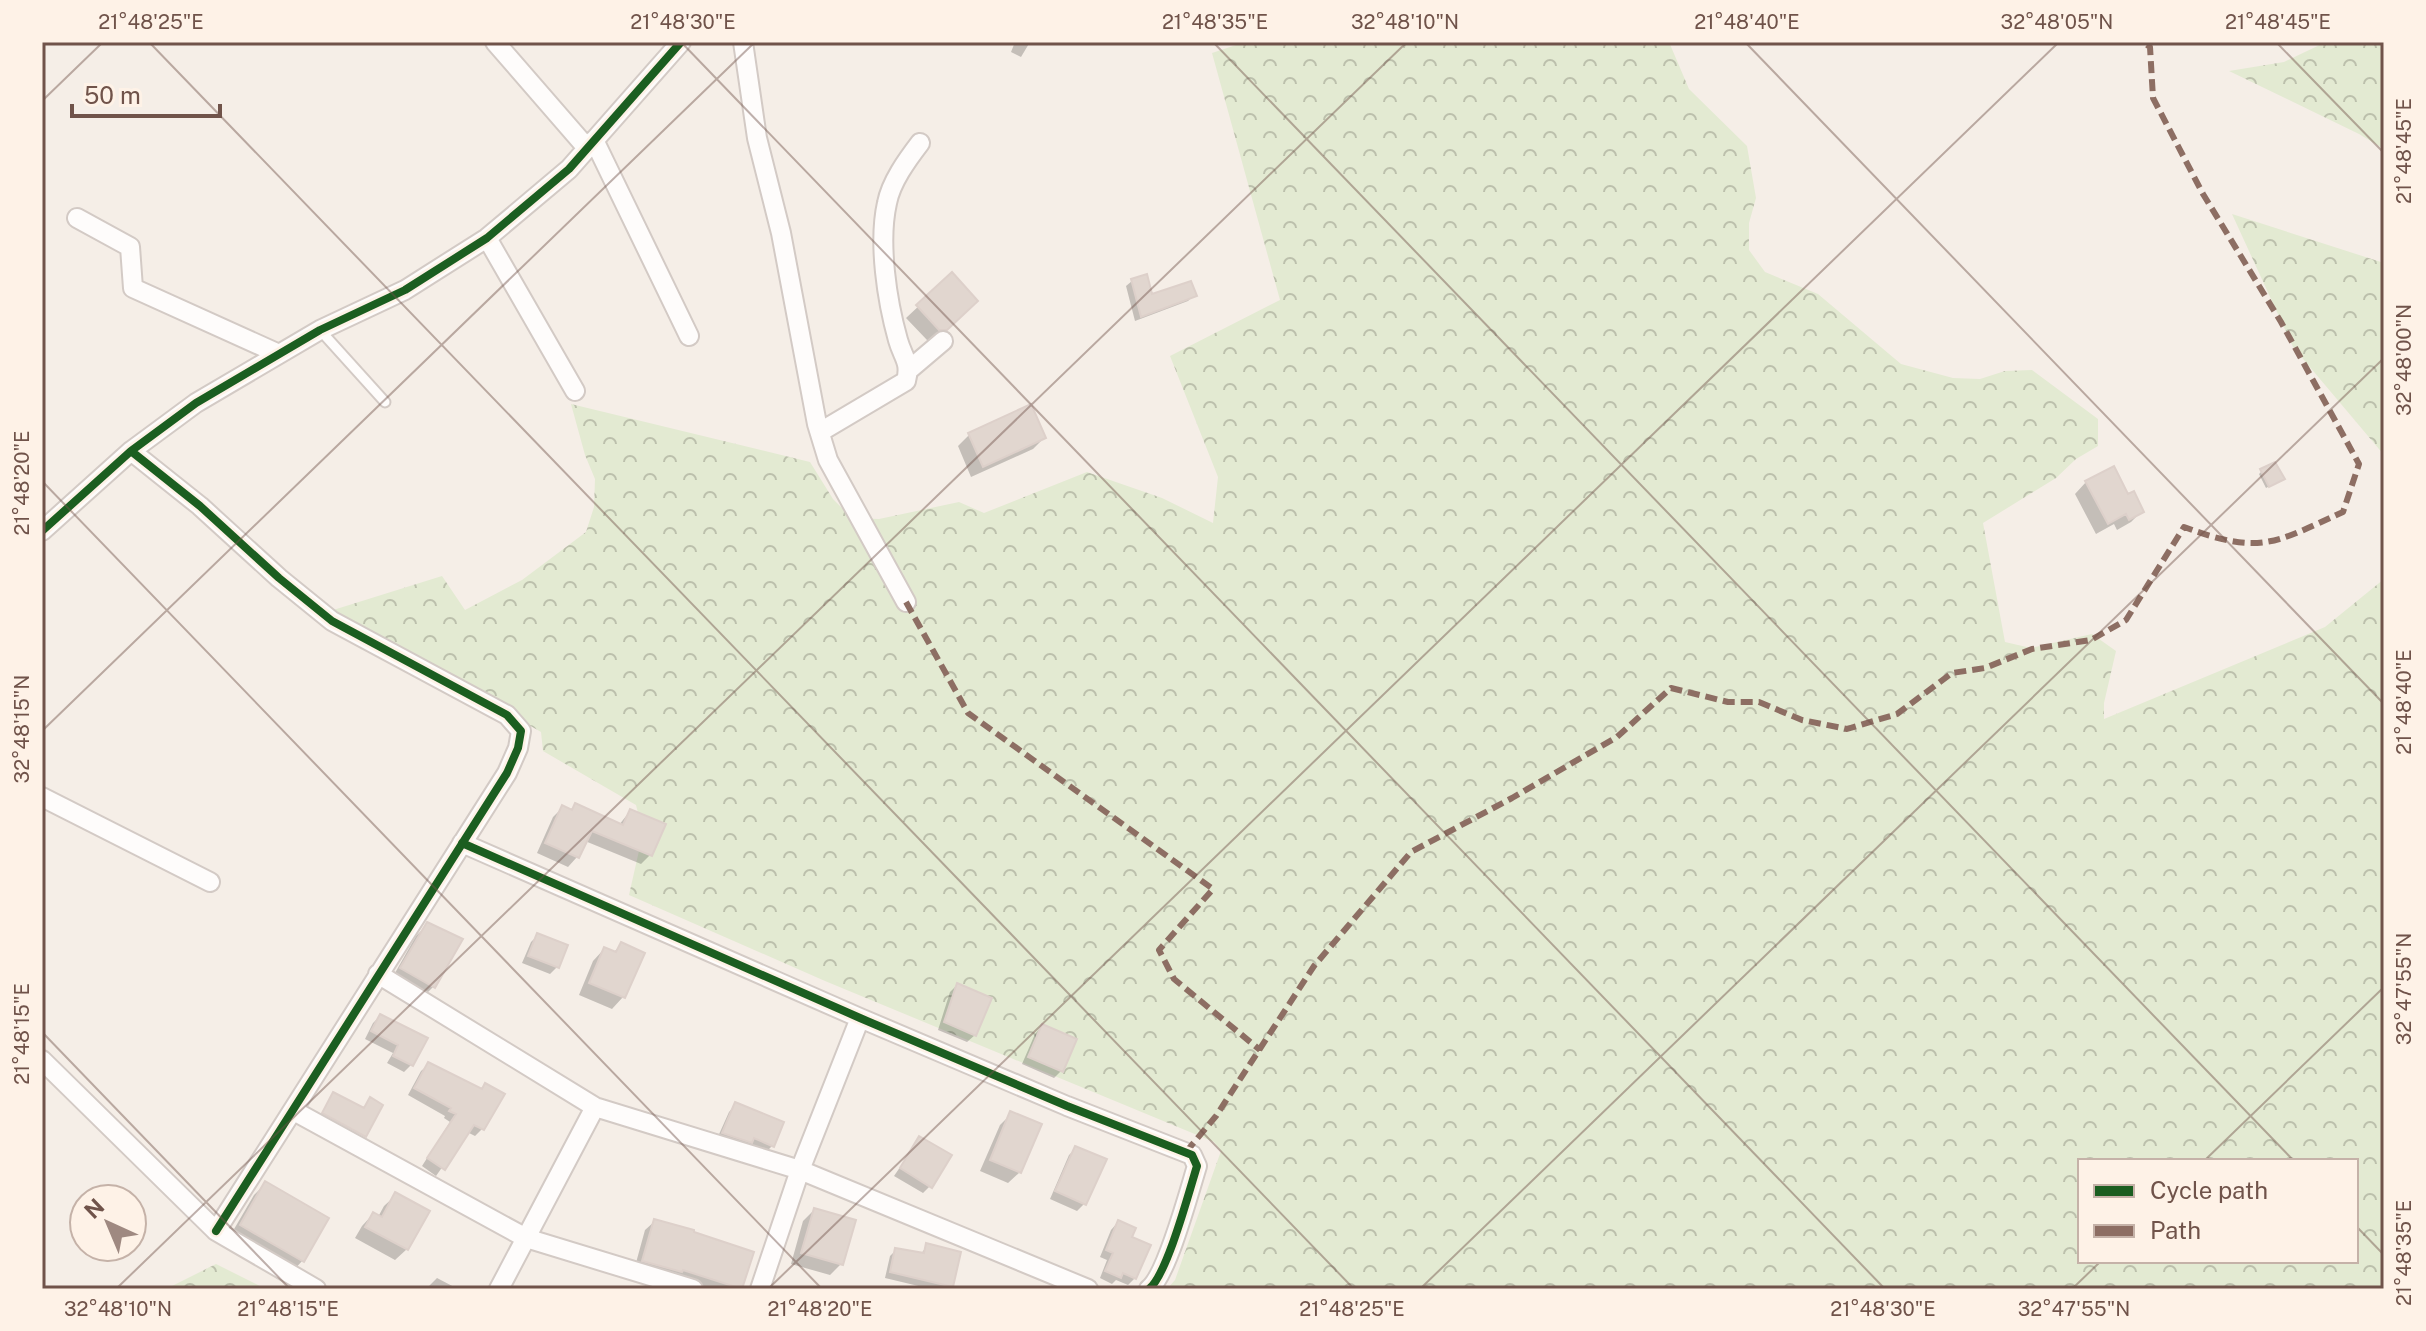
<svg xmlns="http://www.w3.org/2000/svg" width="2426" height="1331" font-family="'Public Sans',sans-serif">
<defs>
<pattern id="forest-crowns" width="20" height="18" patternUnits="userSpaceOnUse" patternTransform="scale(2)"><rect width="20" height="18" fill="#e3ead2"/><path d="M2 6a3 3 0 1 1 6 0M12 15a3 3 0 1 1 6 0" fill="none" stroke="#bcc0ac"/></pattern>
</defs>
<rect width="100%" height="100%" fill="#f5eee7"/>
<path fill="url(#forest-crowns)" fill-rule="evenodd" d="M1245 42H1669L1689 89 1747 146 1756 198 1749 223V250L1765 272 1818 294 1901 364 1953 378 1980 379 2005 371 2032 370 2098 419V446L2076 459 2056 478 1983 523 2005 642 2031 648 2092 634 2116 651 2104 703V719L2325 627 2384 579V1289H1167L1175 1280 1221 1151 1214 1142 825 981 629 895 643 833 636 805 543 751 541 732 330 611 442 576 465 610 522 580 586 532 594 507 595 479 585 455 571 404 810 462 833 499 852 518 879 519 959 502 984 513 1087 472 1162 498 1213 523 1218 477 1170 356 1280 300 1212 53ZM2080 1161H2356V1261H2080Z
M2326 42H2384V149L2359 134 2229 71 2284 62Z
M2232 214 2384 263V455L2293 347Z
M216 1264 266 1289H166Z"/>
<path fill="#0003" d="M1015 42H1030L1021 57 1011 52Z
M952 275 965 312 934 340H927L906 318Z
M1132 281 1151 297 1194 295 1188 301 1135 321 1126 286Z
M1030 407 1044 438 1033 449 971 477 958 446 969 435Z
M2262 471 2279 481 2266 488 2259 474Z
M2086 482 2127 497 2142 511 2131 522 2117 530 2114 524 2096 534 2075 494Z
M575 806 619 825 630 811 650 855 641 864 585 841 577 857 568 867 537 853 553 817 562 808 570 811Z
M428 924 460 940 433 987 422 998 391 980 416 936Z
M538 935 557 967 550 974 522 963 531 942Z
M621 945 642 954 623 997 612 1009 579 995 593 961 604 949 613 953Z
M957 985 975 1035 967 1042 938 1030 950 992Z
M380 1016 411 1065 404 1072 387 1063 393 1053 365 1039 373 1023Z
M1042 1026 1061 1071 1054 1078 1022 1064 1035 1034Z
M429 1064 480 1091 502 1095 482 1129 475 1136 467 1132 436 1176 422 1166 450 1122 444 1118 445 1116 408 1095 421 1071Z
M736 1104 772 1146 765 1153 716 1141 729 1112Z
M320 1114 363 1137 358 1143 316 1120Z
M1011 1114 1020 1172 1008 1183 980 1171 1000 1125Z
M920 1138 930 1186 923 1193 894 1176Z
M1076 1148 1084 1204 1077 1211 1050 1199 1069 1155Z
M265 1184 303 1260 292 1272 230 1236 254 1195Z
M396 1195 407 1249 395 1260 355 1238 362 1226 373 1214 378 1217 384 1206Z
M814 1210 841 1264 830 1275 791 1264 803 1221Z
M655 1221 740 1288 705 1289 674 1278 634 1270 645 1230Z
M1118 1222 1129 1238 1135 1278 1128 1285 1116 1280 1112 1284 1100 1278 1107 1260 1100 1257 1111 1230Z
M927 1246 951 1286 948 1289H931L885 1278 890 1256 896 1250 920 1255Z
M437 1278 458 1289H426Z"/>
<path fill="#e1d6cf" stroke="#ddd0ca" stroke-width="2" d="M952 272 978 301 947 330H939L916 305Z
M1147 274 1152 294 1191 281 1197 296 1141 317 1131 279Z
M1031 404 1046 438 983 467 968 433Z
M2275 462 2285 479 2269 487 2260 469Z
M2114 466 2128 494 2134 491 2144 512 2129 520 2126 514 2108 524 2085 481Z
M575 803 623 825 630 809 666 824 652 856 592 831 579 858 545 843 562 805 572 810Z
M427 922 463 939 435 988 400 968Z
M537 933 568 945 559 968 528 956Z
M621 942 645 953 625 998 589 983 604 947 616 952Z
M957 983 992 998 976 1036 944 1022Z
M380 1014 428 1038 413 1066 393 1056 398 1045 371 1031Z
M1042 1024 1077 1039 1063 1072 1028 1057Z
M428 1062 482 1089 485 1083 505 1094 484 1130 474 1125 445 1170 427 1158 456 1114 449 1111 451 1108 414 1088Z
M333 1092 364 1108 370 1097 383 1105 366 1137 322 1113Z
M735 1102 784 1122 774 1147 754 1138 752 1143 722 1133Z
M1010 1111 1042 1124 1021 1173 990 1160Z
M919 1136 952 1155 932 1188 900 1168Z
M1075 1146 1107 1159 1086 1205 1055 1191Z
M265 1181 329 1218 304 1262 240 1225Z
M395 1192 430 1211 408 1250 365 1227 373 1212 382 1217Z
M814 1208 856 1220 843 1265 801 1253Z
M654 1219 694 1230V1232L754 1252 742 1289 683 1270 682 1272 642 1261Z
M1118 1220 1136 1228 1132 1237 1151 1245 1136 1279 1123 1273 1121 1278 1105 1271 1113 1253 1106 1250Z
M926 1243 961 1252 953 1287 890 1272 895 1248 924 1253Z"/>
<g fill="none" stroke-linecap="round" stroke-linejoin="round">
<defs>
<path id="service" d="M320 330 385 402"/>
<path id="minor" d="M495 42 587 148
M743 42 757 138 781 233 817 424 828 460 906 602
M594 140 689 336
M77 218 130 247 133 288 279 354
M487 238 575 391
M910 369 943 341
M820 432 906 381C911 362 903 358 898 340 887 301 878 243 887 203 891 182 907 160 920 143
M131 451 200 506 279 578 332 621 507 715 521 731 518 748 507 773 216 1231
M42 531 131 451 196 403 320 330 405 290 487 238 569 169 681 42
M42 797 210 882
M462 843 860 1018 1067 1106 1192 1155 1197 1166C1189 1192 1167 1275 1149 1289
M378 974 595 1107 800 1170 1088 1289
M42 1060 216 1231 316 1289
M294 1111 526 1238 693 1289
M499 1289 595 1107
M760 1289 800 1170 860 1018"/>
</defs>
<use href="#service" stroke="#d3cac5" stroke-width="13"/>
<use href="#minor" stroke="#d3cac5" stroke-width="22"/>
<use href="#service" stroke="#fefcfb" stroke-width="9"/>
<use href="#minor" stroke="#fefcfb" stroke-width="18"/>
<path stroke="#8d6e63" stroke-width="6" stroke-dasharray="12 6" stroke-linecap="butt" d="M906 602 968 713 1213 889 1159 950 1174 979 1260 1050
M1186 1152 1216 1116 1314 966 1411 852 1512 798 1617 737 1671 688 1728 702H1759L1802 720 1847 729 1897 714 1952 673 1985 668 2032 649 2091 640 2126 620 2184 527C2260 555 2273 544 2343 512L2359 464 2281 322 2203 194 2153 98 2150 47 2143 42"/>
<defs>
<path id="cycleway" d="M131 451 200 506 279 578 332 621 507 715 521 731 518 748 507 773 216 1231
M42 531 131 451 196 403 320 330 405 290 487 238 569 169 681 42
M462 843 860 1018 1067 1106 1192 1155 1197 1166C1189 1192 1167 1275 1149 1289"/>
</defs>
<use href="#cycleway" stroke="#fef2e7" stroke-width="13"/>
<use href="#cycleway" stroke="#1b5e20" stroke-width="8"/>
</g>
<path fill="none" stroke="#70534a" stroke-width="2" stroke-opacity="0.45" d="M149 42 1354 1289M681 42 1885 1289M1213 42 2294 1161M1745 42 2384 704M2276 42 2384 153M42 101 103 42M42 481 822 1289M42 731 755 42M42 1032 290 1289M2204 1161 2384 987M2356 1226 2384 1255M116 1289 1407 42M768 1289 2059 42M1420 1289 2384 358M2072 1289 2101 1261"/>
<rect width="2426" height="1331" fill="none" stroke="#fef2e7" stroke-width="88"/>
<rect x="2078" y="1159" width="280" height="104" fill="#fef2e7" stroke="#c5b2a8" stroke-width="2"/>
<rect x="2094" y="1185" width="40" height="12" fill="#1b5e20" stroke="#c5b2a8" stroke-width="2"/>
<text x="2150" y="1199" font-size="24" fill="#70534a">Cycle path</text>
<rect x="2094" y="1225" width="40" height="12" fill="#8d6e63" stroke="#c5b2a8" stroke-width="2"/>
<text x="2150" y="1239" font-size="24" fill="#70534a">Path</text>
<g transform="translate(108 1223) rotate(316)"><circle r="38" fill="#fef2e7" stroke="#c5b2a8" stroke-width="2"/>
<path d="M0-6L14 30L0 20L-14 30Z" fill="#9f8981"/>
<text y="-12" font-size="22" font-weight="bold" text-anchor="middle" fill="#70534a">N</text>
</g>
<path d="M72 104v12h148v-12" fill="none" stroke="#70534a" stroke-width="4"/>
<text x="84" y="104" font-size="24" fill="#70534a" stroke="#fef2e7" stroke-width="6" paint-order="stroke">50 m</text>
<rect x="44" y="44" width="2338" height="1243" fill="none" stroke="#70534a" stroke-width="3"/>
<g font-size="20" text-anchor="middle" fill="#70534a">
<text x="151" y="29">21°48'25"E</text>
<text x="683" y="29">21°48'30"E</text>
<text x="1215" y="29">21°48'35"E</text>
<text x="1405" y="29">32°48'10"N</text>
<text x="1747" y="29">21°48'40"E</text>
<text x="2057" y="29">32°48'05"N</text>
<text x="2278" y="29">21°48'45"E</text>
<text transform="translate(2404 151) rotate(-90)" y="7">21°48'45"E</text>
<text transform="translate(2404 360) rotate(-90)" y="7">32°48'00"N</text>
<text transform="translate(22 483) rotate(-90)" y="7">21°48'20"E</text>
<text transform="translate(2404 702) rotate(-90)" y="7">21°48'40"E</text>
<text transform="translate(22 729) rotate(-90)" y="7">32°48'15"N</text>
<text transform="translate(2404 989) rotate(-90)" y="7">32°47'55"N</text>
<text transform="translate(22 1034) rotate(-90)" y="7">21°48'15"E</text>
<text transform="translate(2404 1253) rotate(-90)" y="7">21°48'35"E</text>
<text x="118" y="1316">32°48'10"N</text>
<text x="288" y="1316">21°48'15"E</text>
<text x="820" y="1316">21°48'20"E</text>
<text x="1352" y="1316">21°48'25"E</text>
<text x="1883" y="1316">21°48'30"E</text>
<text x="2074" y="1316">32°47'55"N</text>
</g>
</svg>
